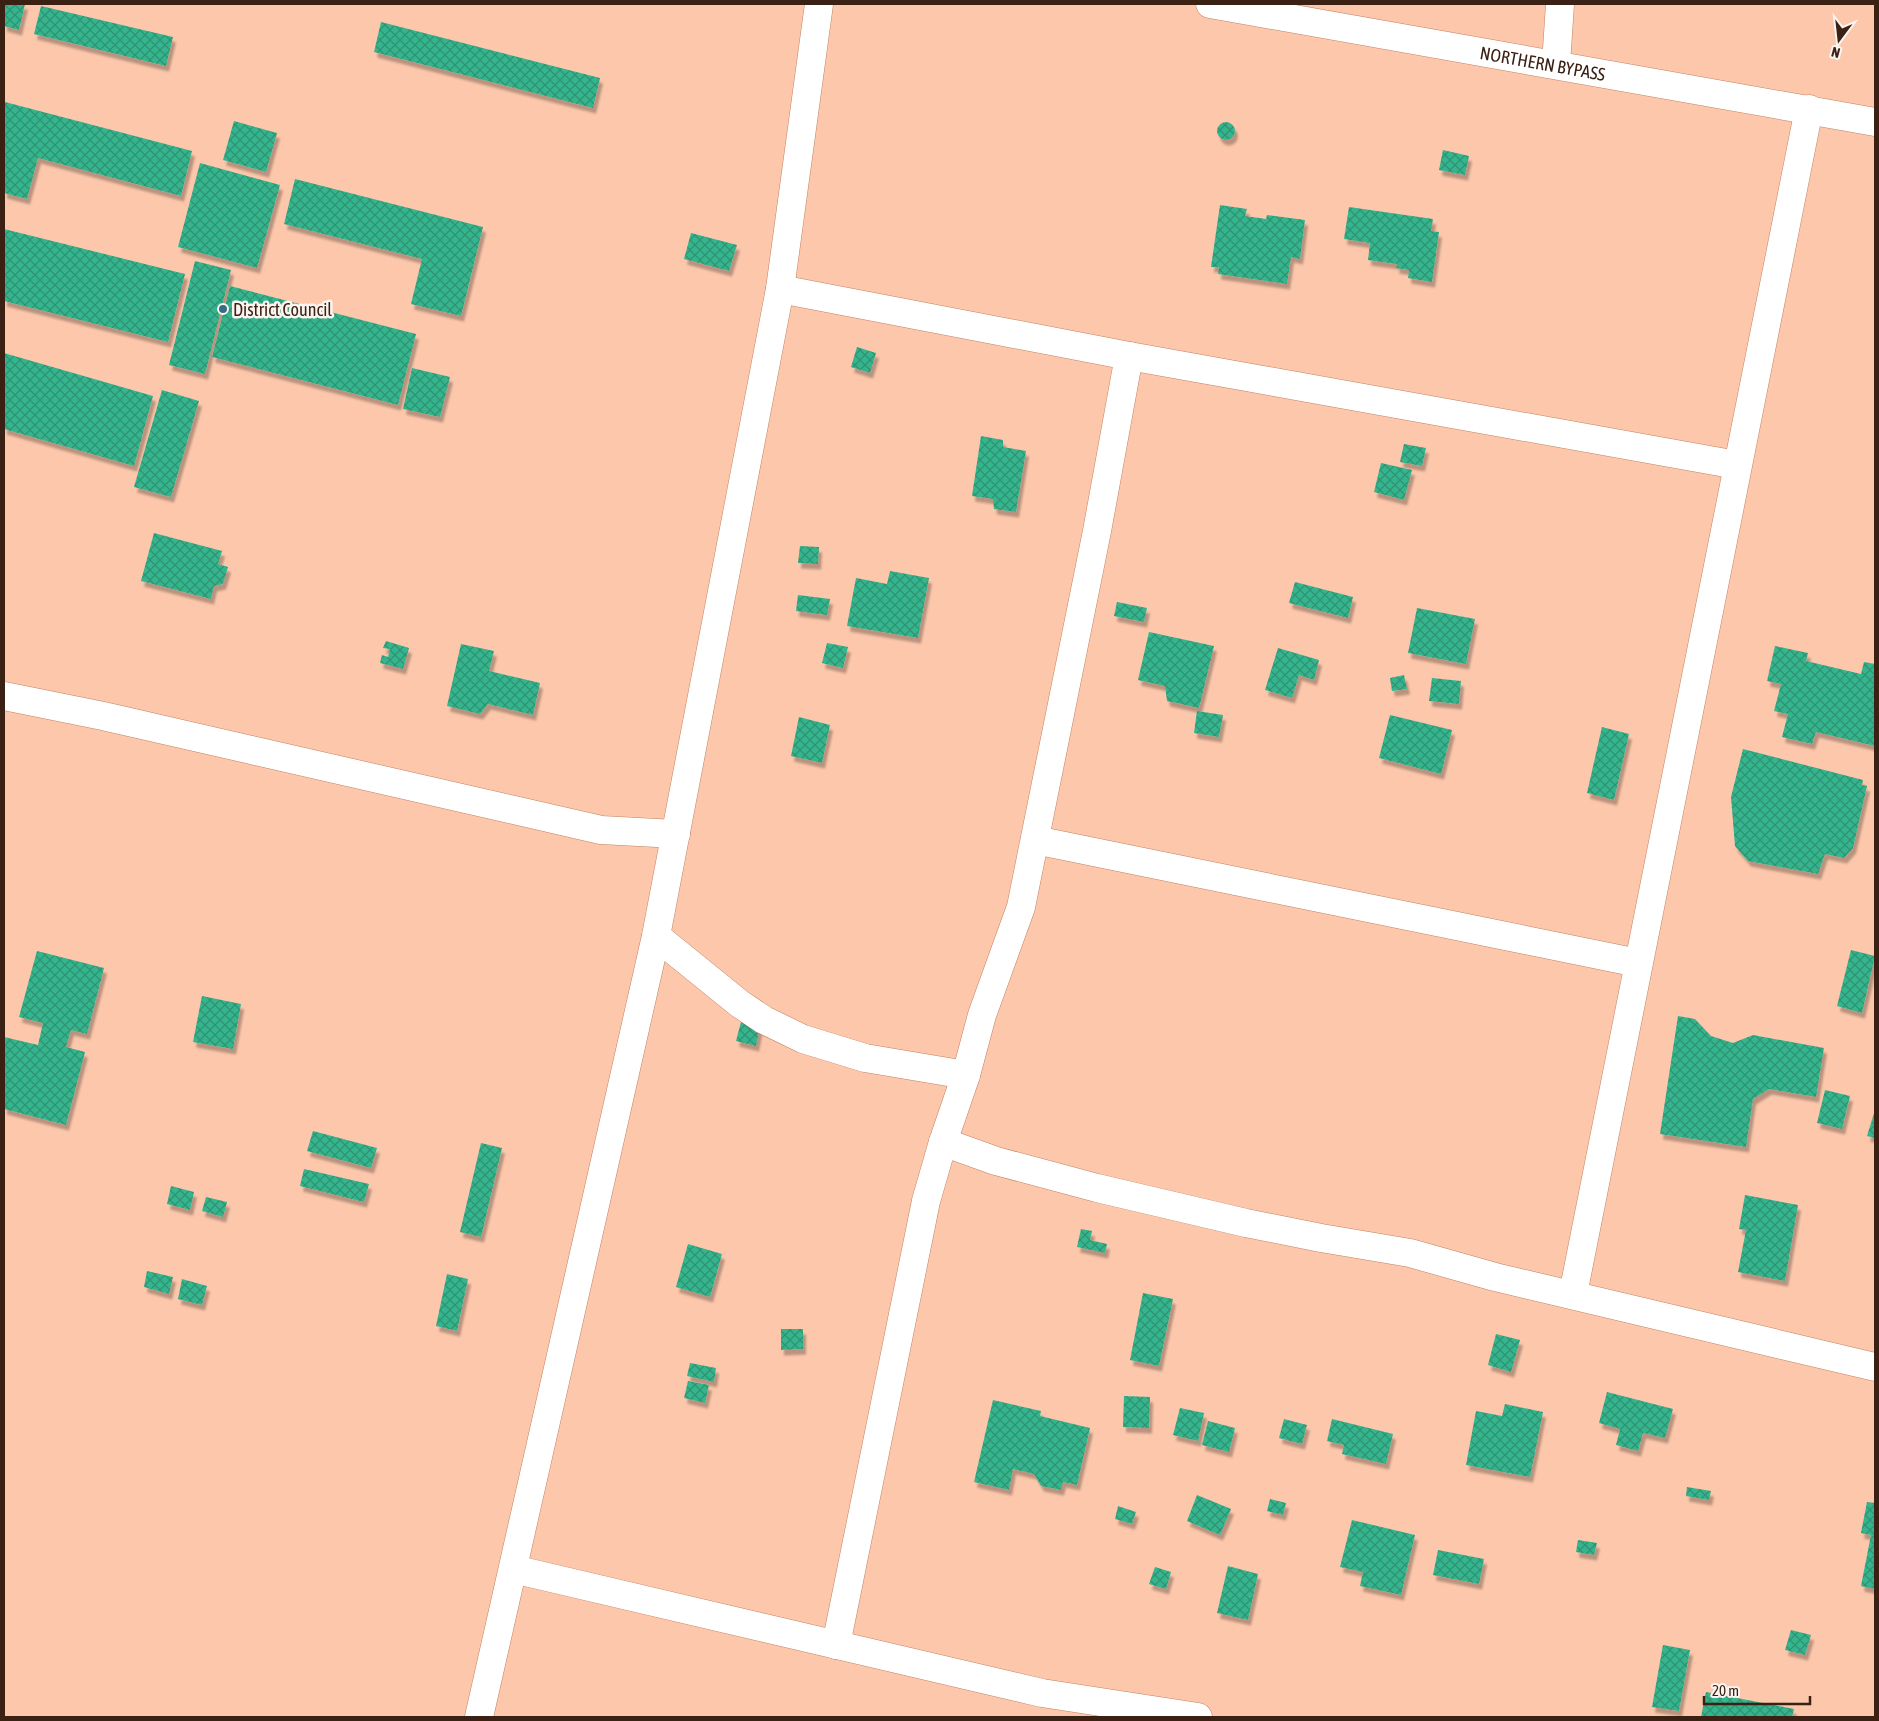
<svg xmlns="http://www.w3.org/2000/svg" width="1879" height="1721" font-family="'Asap Condensed',sans-serif">
<defs>
<pattern id="building-cross-hatch" width="8" height="8" patternUnits="userSpaceOnUse" patternTransform="scale(1.25)"><rect width="8" height="8" fill="#36b58e"/><path d="M0 0l8 8M0 8l8-8" fill="none" stroke="#2f9373"/></pattern>
<filter id="shadow"><feDropShadow dx="3" dy="5.5" stdDeviation="1" flood-color="#0004"/></filter>
</defs>
<rect width="100%" height="100%" fill="#fdc7ab"/>
<path fill="url(#building-cross-hatch)" filter="url(#shadow)" d="M4 4H25L19 30 4 26Z
M41 6 173 37 166 66 34 34Z
M381 22 600 78 593 108 374 52Z
M5 102 192 151 181 196 38 158 27 199 4 193Z
M234 121 277 133 266 172 223 160Z
M1217 131a9 9 0 1 1 18 0a9 9 0 1 1-18 0Z
M1443 150 1469 156 1465 175 1439 170Z
M200 163 280 185 257 268 178 247Z
M295 179 483 227 461 316 411 304 422 259 284 224Z
M1220 205 1247 209 1245 216 1266 219 1267 215 1305 220 1300 259 1291 257 1287 284 1218 274 1219 267H1211Z
M1349 207 1433 219 1431 231 1439 232 1432 282 1408 278 1409 270 1396 268 1397 264 1368 260 1370 243 1344 239Z
M4 229 185 274 168 342 4 301Z
M691 233 737 245 729 271 684 259Z
M195 261 231 270 205 374 169 365Z
M230 286 416 334 398 405 212 357Z
M857 347 876 353 870 373 851 367Z
M4 353 153 396 134 466 4 429Z
M412 368 450 377 440 417 403 409Z
M162 390 199 401 171 497 134 487Z
M981 436 1003 440V447L1026 451 1016 512 994 509 993 499 972 496Z
M1404 444 1426 448 1422 466 1400 462Z
M1381 463 1412 470 1404 500 1374 492Z
M154 533 222 551 218 564 228 567 223 584 214 586 211 599 141 581Z
M800 546 819 547 818 564 798 563Z
M890 571 929 578 918 638 847 626 856 578 887 584Z
M1295 582 1353 597 1348 618 1289 603Z
M798 595 830 599 827 615 796 611Z
M1117 602 1147 608 1144 622 1114 616Z
M1417 608 1475 619 1466 664 1408 653Z
M1149 632 1214 646 1199 708 1167 701 1165 686 1138 680Z
M386 641 409 648 403 669 380 663 382 655 388 657 390 649 383 648Z
M827 643 848 647 843 668 822 663Z
M461 644 494 651 489 671 540 683 533 715 488 704 480 714 447 706Z
M1775 646 1808 653 1806 661 1861 674 1864 662 1875 664V746L1816 732 1812 744 1782 737 1788 714 1774 711 1781 684 1767 681Z
M1278 648 1319 660 1314 680 1299 675 1292 698 1265 690Z
M1404 675 1407 689 1392 691 1390 678Z
M1432 678 1461 681 1459 704 1429 701Z
M1197 711 1223 715 1219 737 1194 733Z
M1390 715 1452 730 1441 774 1379 758Z
M799 717 830 725 822 763 791 756Z
M1602 727 1629 734 1614 800 1587 793Z
M1743 749 1863 780 1862 785 1867 786 1853 848 1844 858 1825 854 1818 874 1748 861 1735 846 1731 797Z
M1851 950 1875 956 1862 1013 1837 1006Z
M37 951 104 968 87 1034 71 1030 66 1047 85 1052 66 1125 4 1109V1037L38 1045 43 1023 19 1017Z
M202 996 241 1004 233 1049 193 1042Z
M1678 1016 1695 1019 1711 1036 1733 1043 1753 1035 1824 1048 1816 1097 1769 1089 1753 1099 1746 1147 1660 1134Z
M741 1022 760 1026 756 1046 736 1041Z
M1825 1090 1850 1096 1842 1129 1817 1123Z
M1875 1110V1138L1867 1136Z
M313 1131 377 1148 371 1168 307 1151Z
M481 1143 502 1148 481 1237 460 1232Z
M304 1169 369 1184 364 1202 300 1186Z
M171 1186 194 1192 190 1210 167 1204Z
M1745 1195 1798 1205 1785 1281 1738 1272 1746 1230 1739 1229Z
M206 1197 227 1202 223 1217 202 1211Z
M1081 1229 1092 1231 1090 1240 1107 1244 1105 1253 1077 1247Z
M688 1244 722 1254 710 1297 676 1287Z
M147 1271 173 1277 169 1294 144 1287Z
M447 1274 468 1279 457 1331 436 1326Z
M182 1279 207 1286 202 1305 178 1299Z
M1143 1293 1173 1299 1159 1366 1130 1360Z
M781 1329H803V1349L781 1350Z
M1496 1334 1520 1340 1511 1372 1488 1365Z
M690 1363 716 1368 714 1382 687 1376Z
M688 1381 709 1385 705 1403 684 1398Z
M1607 1392 1673 1409 1665 1438 1643 1433 1638 1451 1616 1445 1620 1429 1599 1423Z
M1124 1396 1150 1397 1149 1428 1123 1427Z
M993 1400 1041 1411 1040 1416 1090 1428 1077 1485 1063 1482 1061 1490 1041 1486 1034 1474 1013 1469 1009 1490 974 1482Z
M1505 1404 1543 1412 1530 1477 1466 1465 1476 1411 1502 1416Z
M1180 1408 1204 1413 1198 1441 1173 1435Z
M1284 1419 1307 1425 1302 1444 1279 1438Z
M1332 1419 1393 1434 1386 1464 1342 1454 1344 1445 1327 1441Z
M1208 1421 1235 1428 1229 1452 1202 1445Z
M1687 1487 1711 1491 1709 1500 1686 1496Z
M1197 1495 1231 1509 1220 1535 1187 1521Z
M1270 1499 1286 1503 1283 1515 1267 1511Z
M1867 1502 1875 1503V1589L1861 1586 1871 1535 1861 1533Z
M1118 1506 1136 1512 1132 1524 1115 1519Z
M1352 1520 1415 1535 1401 1595 1360 1586 1363 1572 1340 1567Z
M1578 1540 1597 1543 1594 1555 1576 1552Z
M1438 1550 1484 1559 1479 1584 1433 1575Z
M1228 1566 1258 1574 1248 1620 1217 1613Z
M1155 1567 1171 1572 1166 1589 1149 1584Z
M1791 1630 1811 1635 1805 1655 1785 1650Z
M1663 1645 1690 1650 1679 1711 1652 1707Z
M1706 1692 1794 1709 1792 1717H1701Z"/>
<g fill="none" stroke-linecap="round" stroke-linejoin="round">
<defs>
<g id="minor">
<path id="s1" d="M1210 4 1875 122"/>
<path d="M1556 64 1560 4"/>
<path d="M780 289 1129 356 1737 465"/>
<path d="M4 696 103 716 601 830 676 834"/>
<path d="M1035 840 1638 963"/>
<path d="M656 936 740 1004 764 1020 803 1039 865 1058 966 1075"/>
<path d="M943 1142 996 1161 1097 1188 1246 1223 1321 1238 1410 1253 1495 1277 1875 1367"/>
<path d="M1573 1294 1809 109"/>
<path d="M513 1569 1042 1693 1198 1717"/>
<path d="M836 1645 926 1201 943 1142 966 1075 982 1015 1021 907 1097 531 1129 356"/>
<path d="M479 1717 656 936 780 289 819 4"/>
</g>
</defs>
<use href="#minor" stroke="#c28262" stroke-width="29"/>
<use href="#minor" stroke="#fff" stroke-width="28"/>
</g>
<circle fill="#336d86" stroke="#fbf4f0" stroke-width="2" cx="223" cy="309" r="5"/>
<g text-anchor="middle" dominant-baseline="central" stroke-width="5" stroke-linejoin="round" paint-order="stroke">
<g font-size="18" fill="#3b2114" stroke="#fbf4f0">
<text stroke="none"><textPath href="#s1" startOffset="338">NORTHERN BYPASS</textPath></text>
</g>
<g font-size="18" fill="#3b2114" stroke="#fbf4f0" text-anchor="start">
<text x="233" y="309">District Council</text>
</g>
</g>
<rect width="1879" height="1721" fill="none" stroke="#3b2114" stroke-width="10"/>
<g transform="translate(1839 40) rotate(195)" stroke="#fbf4f0" stroke-width="4" paint-order="stroke">
<path d="M0-4L9 19L0 12L-9 19Z" fill="#3b2114"/>
<text y="-8" font-size="14" font-weight="bold" text-anchor="middle" fill="#3b2114">N</text>
</g>
<path d="M1704 1696v8h106v-8" fill="none" stroke="#3b2114" stroke-width="2.5"/>
<text x="1712" y="1696" font-size="15" fill="#3b2114" stroke="#fbf4f0" stroke-width="4" paint-order="stroke">20 m</text>
</svg>
